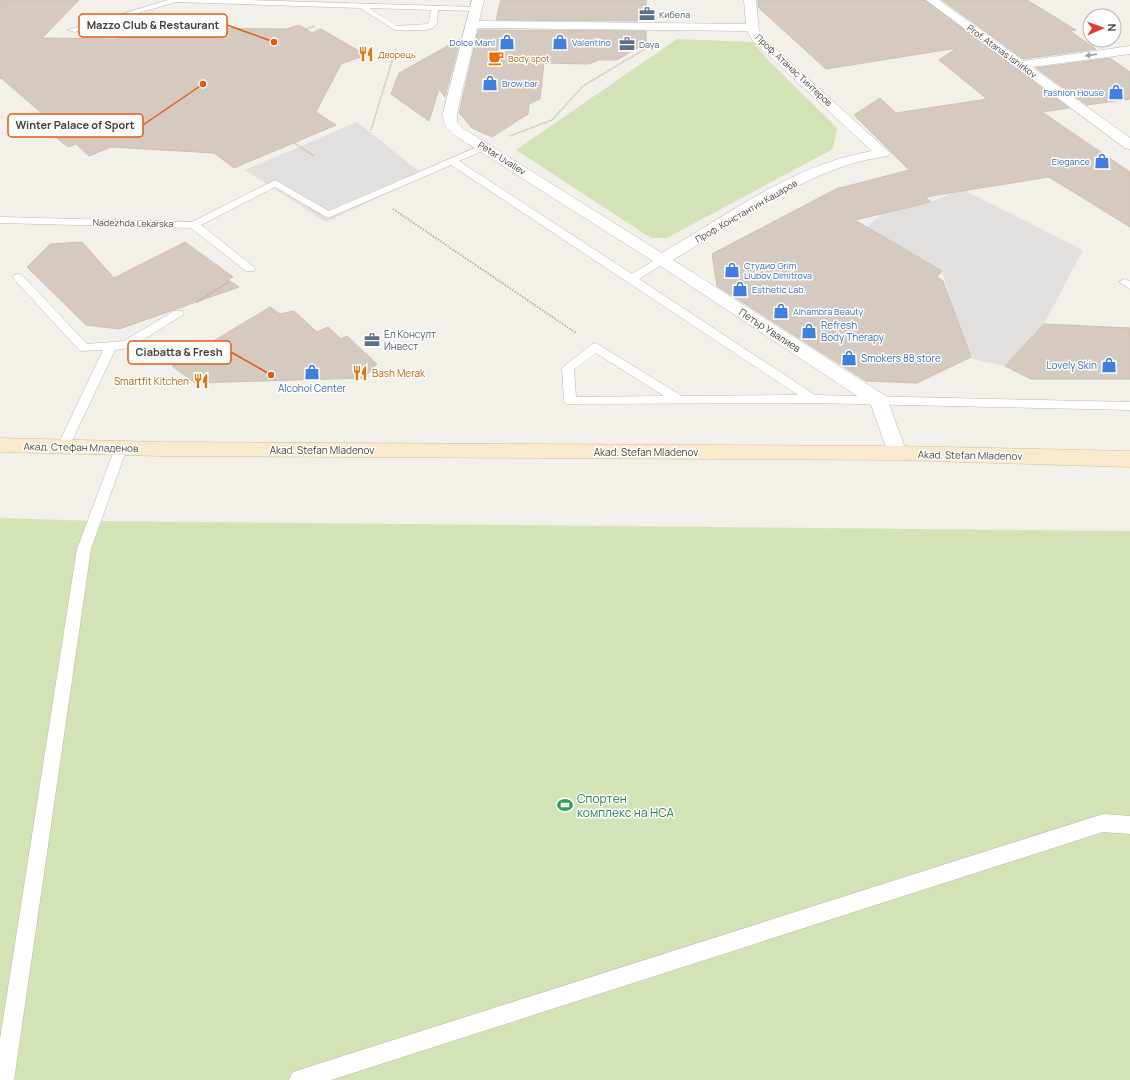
<svg xmlns="http://www.w3.org/2000/svg" width="1130" height="1080" font-family="Manrope,sans-serif">
<rect width="100%" height="100%" fill="#f3efe9"/>
<path fill="#d3e3b6" d="M677 39 753 42 769 61 837 128 833 149 667 238H651L516 150Z
M0 518 94 521 1130 531V1080H0Z"/>
<path fill="#e2e0de" d="M357 122 425 176 326 222 245 170Z
M962 189 1083 250 1044 324 1005 366 969 358 942 271 866 228 883 213 931 202Z"/>
<path fill="#d4cac0" stroke="#cec1b4" d="M0 0H79L42 38 116 39 177 20 188 28 287 29 299 25 312 33 321 29 366 55 341 64 316 112 336 125 234 168 214 153 111 147 89 156 76 144 68 147 42 126 52 122 1 78 0 79Z
M501 0H646V21L496 20Z
M758 0H925L1069 108 1042 112 1130 172V227L1049 177 925 197 931 202 855 220 942 271 937 277 943 281 971 357 917 383 866 381 717 286 712 254 836 189 909 170 854 115 880 98 896 113 987 99 939 60 957 48 826 69 758 7Z
M942 0H1027L1076 30 1070 31 1096 49 1023 59Z
M478 30 646 31V43L617 60H599L589 64 544 63 540 99 529 104 528 114 492 137 472 128 459 113Z
M460 39 445 97 439 89 429 121 391 94 399 73Z
M1110 58 1130 72V99L1087 105 1036 68Z
M82 242 114 278 185 242 233 277 228 280 239 287 119 329 86 325 27 267 50 244Z
M270 307 280 314 294 311 317 332 328 327 341 339 347 336 377 364 364 378 195 383 172 366Z
M1044 324 1130 328V379H1031L1005 366Z"/>
<g fill="none" stroke-linecap="round" stroke-linejoin="round">
<defs>
<path id="lane" d="M168 0H249L476 7 480 9 476 11 438 10 437 23 433 28 425 30H395L360 8 176 2 75 32 68 30ZM369 8 431 10 429 22 427 24 397 26Z
M484 144 487 145V149L459 161 632 274 658 258H666L667 260 666 262 639 279 815 395 1130 402V410L813 403 566 404 564 401 562 368 592 344 596 343 682 396 798 395 451 165 328 218 275 187 201 225 254 267 255 269 254 271H246L191 228 0 223V217L192 222 275 180 329 211ZM596 353 664 396 576 397 574 369Z
M18 274 22 275 87 344 124 341 174 311H182L184 314 130 348 115 350 69 447 68 450H58L57 447 103 350 80 351 14 279 13 277 14 275Z
M1124 279 1130 281V289L1119 282Z
M121 443 126 445 127 448 91 549 14 1080H0V1039L77 549 115 448 116 445Z
M1103 814 1130 816V834L1103 832 331 1080H289L292 1073 299 1070Z"/>
<path id="street" d="M472 0H484L479 21 746 24 744 0H756L759 32 761 36 890 153 888 156C878 158 868 159 858 162 797 178 728 227 673 260L886 396 907 453 904 458 897 460 890 458 871 405 656 263 454 135C446 127 443 124 443 113ZM477 28 747 31 753 41 872 151C795 164 728 214 662 253L464 129 457 122V113Z
M926 0H939L1023 61 1130 46V54L1032 67 1130 138V149L1125 148Z"/>
<path id="secondary" d="M0 438 162 442 897 446 1130 451V467L897 460 162 456 0 452Z"/>
</defs>
<use href="#lane" stroke="#beb6ad" stroke-width="1"/>
<use href="#street" stroke="#beb6ad" stroke-width="1"/>
<use href="#secondary" stroke="#cebd9d" stroke-width="1"/>
<path stroke="#beb0a0" stroke-width="1.5" stroke-dasharray="1 1" stroke-linecap="butt" d="M306 29 315 26
M371 130 396 48
M510 136 552 120 583 86 645 49
M294 143 314 156"/>
<path stroke="#beb0a0" stroke-width="2" stroke-dasharray="1.5 1.5" stroke-linecap="butt" d="M393 209 576 333
M197 302 230 281"/>
<use href="#lane" fill="#fff" fill-rule="evenodd"/>
<use href="#street" fill="#fff" fill-rule="evenodd"/>
<use href="#secondary" fill="#f9eacd" fill-rule="evenodd"/>
</g>
<defs><path id="oneway-solid" d="M-6-.8H1V-3.2L6.5 0L1 3.2V.8H-6Z"/></defs>
<use fill="#a29f9c" href="#oneway-solid" transform="translate(1091 55) rotate(172)"/>
<defs>
<symbol id="office-bare" viewBox="-9 -9 18 18"><path d="M-6-3h4V-5.5h4V-3h4V5H-6ZM-1-4.5V-3h2v-1.5ZM-6 0V1H6V0Z" fill="#5c6f8a" stroke="#fff" stroke-width="2.5" paint-order="stroke"/></symbol>
<symbol id="shop-bare" viewBox="-9 -9 18 18"><path d="M-5-2.5h2.3a2.7 3.5 0 0 1 5.4 0H5L5.5 6h-11ZM-1.5-2.5h3a1.5 2.3 0 0 0-3 0Z" fill="#3f7fe0" stroke="#fff" stroke-width="2.5" paint-order="stroke"/></symbol>
<symbol id="restaurant-bare" viewBox="-9 -9 18 18"><path d="M-5-6h1v4h1v-4h1v4h1v-4h1v5L-1.5 .5V6h-2V.5L-5-1ZM5-6V6H3V1.5H1.5Q1.5-4 5-6Z" fill="#e8710a" stroke="#fff" stroke-width="2.5" paint-order="stroke"/></symbol>
<symbol id="cafe-bare" viewBox="-9 -9 18 18"><path d="M-5.5-4.5H6V0H3Q3 3.5 0 3.5H-2.5Q-5.5 3.5-5.5 0ZM3-3.2v2h1.7v-2ZM-6 4.5H4V6H-6Z" fill="#e8710a" stroke="#fff" stroke-width="2.5" paint-order="stroke"/></symbol>
<symbol id="stadium-bare" viewBox="-9 -9 18 18"><path d="M0-5a6.5 5 0 1 0 0 10a6.5 5 0 1 0 0-10ZM-3.5-1.8h7v3.6h-7Z" fill="#2e9e5b" stroke="#fff" stroke-width="2.5" paint-order="stroke"/></symbol>
</defs>
<g fill-rule="evenodd">
<use href="#office-bare" x="636" y="3" width="22" height="22"/>
<use href="#shop-bare" x="496" y="31" width="22" height="22"/>
<use href="#shop-bare" x="549" y="31" width="22" height="22"/>
<use href="#office-bare" x="616" y="33" width="22" height="22"/>
<use href="#restaurant-bare" x="355" y="43" width="22" height="22"/>
<use href="#cafe-bare" x="485" y="47" width="22" height="22"/>
<use href="#shop-bare" x="479" y="72" width="22" height="22"/>
<use href="#shop-bare" x="1105" y="81" width="22" height="22"/>
<use href="#shop-bare" x="1091" y="150" width="22" height="22"/>
<use href="#shop-bare" x="721" y="259" width="22" height="22"/>
<use href="#shop-bare" x="729" y="278" width="22" height="22"/>
<use href="#shop-bare" x="770" y="300" width="22" height="22"/>
<use href="#shop-bare" x="798" y="320" width="22" height="22"/>
<use href="#office-bare" x="361" y="329" width="22" height="22"/>
<use href="#shop-bare" x="838" y="347" width="22" height="22"/>
<use href="#shop-bare" x="1098" y="354" width="22" height="22"/>
<use href="#shop-bare" x="301" y="361" width="22" height="22"/>
<use href="#restaurant-bare" x="349" y="362" width="22" height="22"/>
<use href="#restaurant-bare" x="190" y="370" width="22" height="22"/>
<use href="#stadium-bare" x="554" y="794" width="22" height="22"/>
</g>
<g text-anchor="middle" dominant-baseline="central" stroke-width="3" stroke-linejoin="round" paint-order="stroke">
<g font-size="9" fill="#4e5e75" stroke="#fff" text-anchor="start">
<text x="659" y="14">Кибела</text>
<text x="639" y="44">Daya</text>
</g>
<g font-size="9" fill="#366cbe" stroke="#fff" text-anchor="start">
<text x="495" y="42" text-anchor="end">Dolce Mani</text>
<text x="572" y="42">Valentino</text>
<text x="502" y="83">Brow bar</text>
<text x="1104" y="92" text-anchor="end">Fashion House</text>
<text x="1090" y="161" text-anchor="end">Elegance</text>
<text x="744" y="265">Студио Grim<tspan x="744" dy="10">Liubov Dimitrova</tspan></text>
<text x="752" y="289">Esthetic Lab.</text>
<text x="793" y="311">Alhambra Beauty</text>
</g>
<g font-size="9" fill="#463f38" stroke="#fff">
<text transform="translate(1002 51) rotate(36)">Prof. Atanas Ishirkov</text>
<text transform="translate(794 70) rotate(43)">Проф. Атанас Тинтеров</text>
<text transform="translate(502 158) rotate(32)">Petar Uvaliev</text>
<text transform="translate(746 211) rotate(-30)">Проф. Константин Кацаров</text>
<text transform="translate(133 223) rotate(1)">Nadezhda Lekarska</text>
</g>
<g font-size="9" fill="#c56008" stroke="#fff" text-anchor="start">
<text x="378" y="54">Дворець</text>
<text x="508" y="58">Body spot</text>
</g>
<g font-size="10" fill="#366cbe" stroke="#fff" text-anchor="start">
<text x="821" y="325">Refresh<tspan x="821" dy="12">Body Therapy</tspan></text>
<text x="861" y="358">Smokers 88 store</text>
<text x="1097" y="365" text-anchor="end">Lovely Skin</text>
<text x="312" y="388" text-anchor="middle">Alcohol Center</text>
</g>
<g font-size="10" fill="#463f38" stroke="#fff">
<text transform="translate(770 330) rotate(33)">Петър Увалиев</text>
<text transform="translate(81 447) rotate(1)">Акад. Стефан Младенов</text>
<text x="322" y="450">Akad. Stefan Mladenov</text>
<text x="646" y="452">Akad. Stefan Mladenov</text>
<text transform="translate(970 455) rotate(1)">Akad. Stefan Mladenov</text>
</g>
<g font-size="10" fill="#4e5e75" stroke="#fff" text-anchor="start">
<text x="384" y="334">Ел Консулт<tspan x="384" dy="12">Инвест</tspan></text>
</g>
<g font-size="10" fill="#c56008" stroke="#fff" text-anchor="start">
<text x="372" y="373">Bash Merak</text>
<text x="189" y="381" text-anchor="end">Smartfit Kitchen</text>
</g>
<g font-size="12" fill="#27864d" stroke="#fff" text-anchor="start">
<text x="577" y="798">Спортен<tspan x="577" dy="14">комплекс на НСА</tspan></text>
</g>
</g>
<path fill="none" stroke="#e8590c" stroke-width="1.5" d="M274 42L227 25M203 84L143 125M271 375L231 352"/>
<g fill="#e8590c" stroke="#fff" stroke-width="1.5">
<circle cx="274" cy="42" r="4"/>
<circle cx="203" cy="84" r="4"/>
<circle cx="271" cy="375" r="4"/>
</g>
<g fill="#fff" stroke="#e8590c" stroke-width="1.5">
<rect x="79" y="14" width="148" height="23" rx="4"/>
<rect x="8" y="114" width="135" height="23" rx="4"/>
<rect x="128" y="341" width="103" height="23" rx="4"/>
</g>
<g font-size="11" text-anchor="middle" font-weight="bold" fill="#463f38">
<text x="153" y="29">Mazzo Club &amp; Restaurant</text>
<text x="75" y="129">Winter Palace of Sport</text>
<text x="179" y="356">Ciabatta &amp; Fresh</text>
</g>
<g transform="translate(1102 28) rotate(88)"><circle r="19" fill="#ffffff" stroke="#b5b2af"/>
<path d="M0-3L7 15L0 10L-7 15Z" fill="#e4392f"/>
<text y="-6" font-size="11" font-weight="bold" text-anchor="middle" fill="#463f38">N</text>
</g>
</svg>
